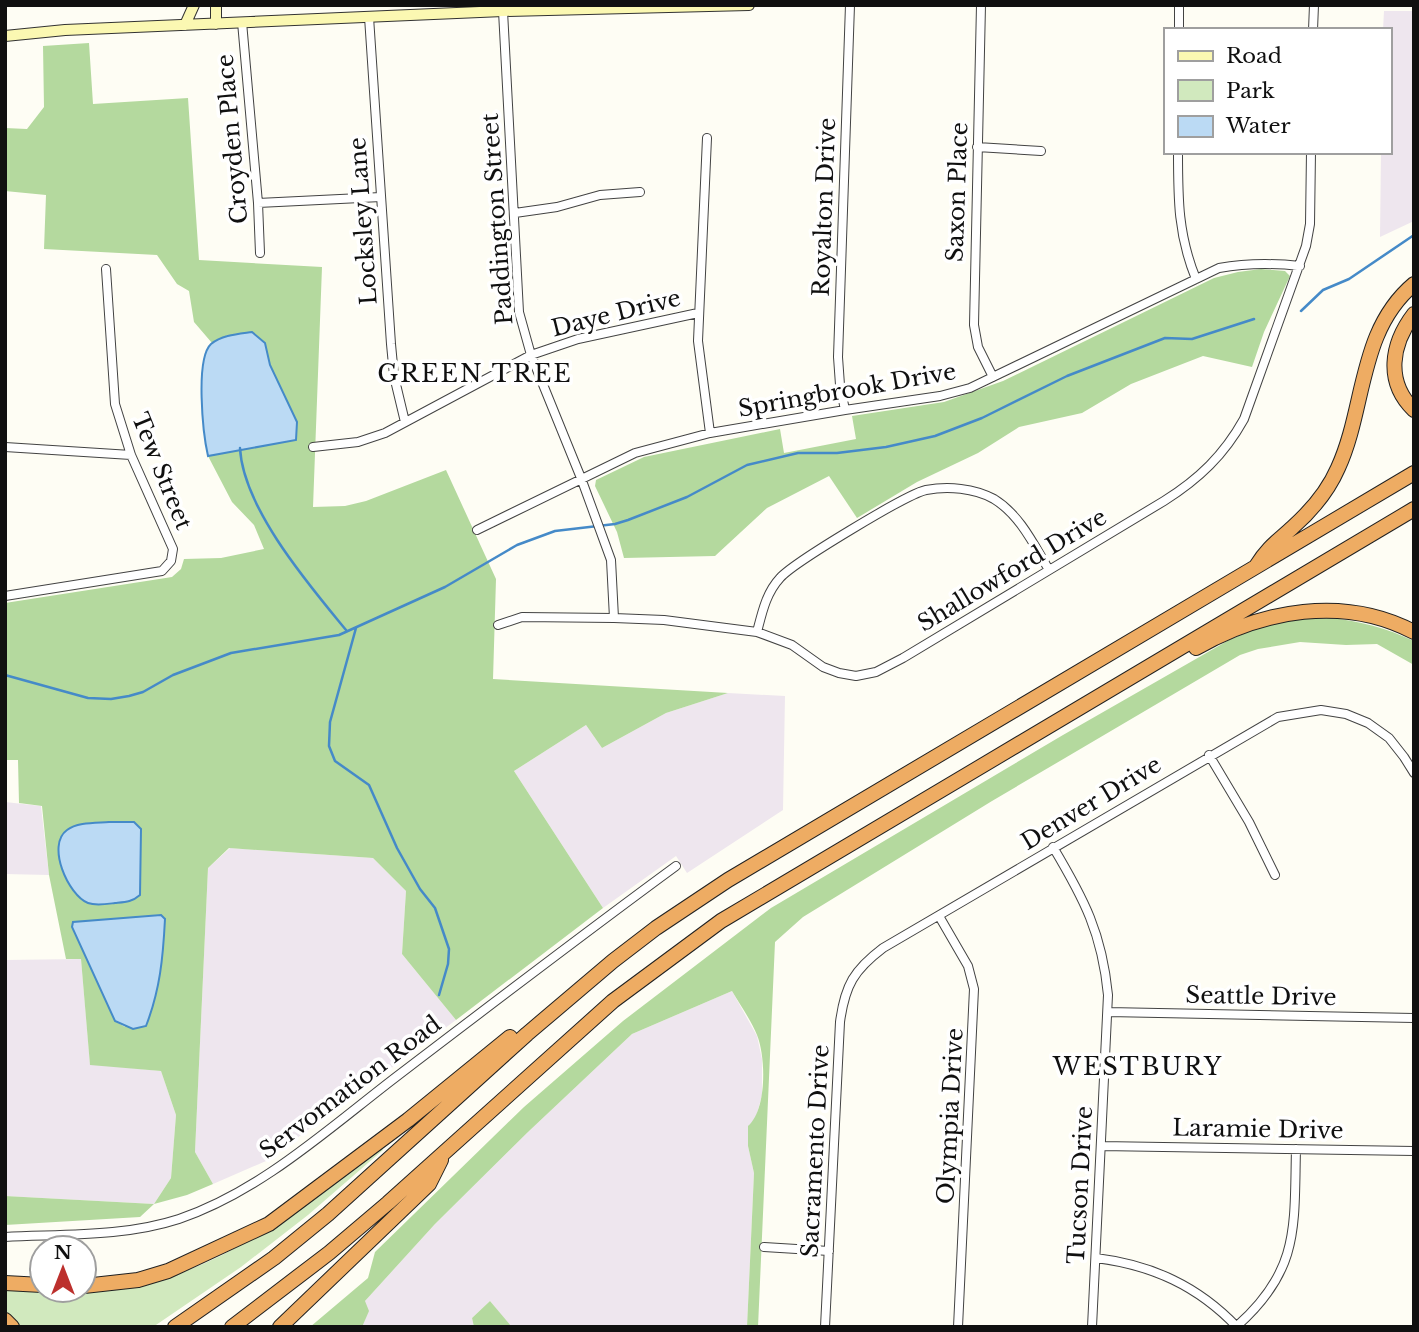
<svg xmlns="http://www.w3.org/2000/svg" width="1419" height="1332" font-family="'Libre Baskerville',serif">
<rect width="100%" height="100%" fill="#fefdf4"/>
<path fill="#eee6ee" d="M1384 11H1414V221L1380 237 1381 152H1389V30H1383Z
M728 693 785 696 783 810 687 873 676 856 603 908 514 771 586 725 602 748 666 713Z
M5 802 41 806 49 875 5 874Z
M230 848 373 858 406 891 402 954 456 1020 266 1161 213 1184 195 1152 208 868Z
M81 959 90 1064 161 1071 176 1115 171 1178 154 1204 5 1196V960Z
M732 991 757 1036 762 1059V1095L755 1121 748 1127V1146L754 1173 747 1327H511L490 1301 472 1318 474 1327H362L365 1301 435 1224 528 1132 632 1034Z"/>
<path fill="#d1e9be" d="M382 1147 383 1150 308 1215 241 1267 153 1327H20L14 1318 5 1311V1290C46 1291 87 1294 127 1287 224 1271 306 1205 382 1147Z"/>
<path fill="#b4d99e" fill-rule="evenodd" d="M89 43 93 104 188 98 199 260 322 267 313 507 345 506 366 501 446 470 496 579 493 679 728 693 666 713 602 748 586 725 514 771 603 908 456 1020 402 954 406 891 373 858 229 848 208 868 195 1152 213 1184 187 1195 154 1204 140 1217 5 1225V1196L154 1204 171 1178 176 1115 161 1071 90 1065 81 959H66L49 875 42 806 19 803 18 760H5V603L172 577 181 569 184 559 221 558 264 549 254 525 232 502 208 456 296 440 297 422 270 365 264 343 228 335 212 343 194 322 189 291 177 284 157 255 44 249 46 195 5 191V128L27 129 44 107 43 46ZM73 922 125 1027 115 1021 72 927Z
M1261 269 1285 271 1290 276 1264 332 1252 367 1203 356 1131 384 1082 413 1019 427 978 453 917 482 857 518 829 476 767 508 715 556 624 558 617 532 595 486 596 480 644 457 780 429 784 453 856 439 852 416 944 402 1003 381 1214 278 1238 272Z
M1330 618C1360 621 1386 628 1414 641V665L1377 644 1346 645 1300 642 1258 649 1240 655 992 801 803 917 775 942 758 1327H747L754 1173 748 1146V1126C767 1110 766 1057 757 1035 751 1020 740 1005 732 991L632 1034 528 1132 435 1224 365 1301 369 1311 362 1327H310L368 1278 375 1252 524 1107 623 1021 771 908 1063 735 1229 640 1264 625 1294 619Z
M490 1301 511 1326V1327H474L472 1318Z"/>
<path fill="#bbdaf4" stroke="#458ac8" stroke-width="2" d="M252 332 265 343 270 365 297 422 296 440 208 456C203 434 195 359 211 344 222 335 238 334 252 332Z
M109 822H134L141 829 140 895C132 902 125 902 115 903 107 904 96 906 88 903 68 895 46 845 67 830 77 822 96 823 109 822Z
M161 915 165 919C163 958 160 990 146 1026L133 1029 115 1021 72 927 73 922Z"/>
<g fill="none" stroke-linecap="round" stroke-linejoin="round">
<path stroke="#458ac8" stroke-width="2.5" d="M1301 311 1323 290 1349 279 1414 235
M240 448C243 508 309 585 346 630
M356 628 330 722 329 746 335 761 369 785 397 848 420 889 435 908 449 949 448 964 439 995
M5 675 88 698 111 699 129 696 143 692 173 675 231 653 339 635 445 587 517 545 555 531 615 524 628 520 687 497 747 465 798 453H837L886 447 935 436 982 418 1067 376 1165 338 1192 339 1254 319"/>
<defs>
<path id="street" d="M981 5 974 325 978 347 993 377
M503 11 519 312 531 355 581 478 611 560 614 618
M369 17 391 344 394 376 405 422
M242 22 258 203 260 253
M1179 30V5
M1313 30 1314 5
M707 138 698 341 710 433
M977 147 1041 151
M1178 152C1178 199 1178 235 1196 279
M258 203 381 197
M515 213 557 207 600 195 640 192
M845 410 840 385 838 357 850 5
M5 447 131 455
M313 447 358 442 385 433 531 355 578 339 698 313
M477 530 635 453 710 433 845 410 940 396 970 388 1219 268C1247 263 1272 263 1300 266
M5 596 162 571 171 561 173 549 131 455 115 404 106 269
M498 625 522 617 614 618 664 620 757 632 792 645 823 667 839 673 856 676 876 672 903 658 1164 501C1199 479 1224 455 1244 419L1306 246 1310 224 1311 152
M757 632C762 613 766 593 780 578 793 563 907 494 926 490 948 486 974 488 994 499 1020 515 1034 545 1049 570
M1209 755 1249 822 1275 875
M1053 847C1084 899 1102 933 1108 995L1092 1327
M939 916 968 966 974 989 958 1327
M1108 1012 1414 1018
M1101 1146 1414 1151
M5 1237C63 1234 124 1237 179 1219 261 1191 328 1129 396 1077 489 1006 582 935 676 866
M764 1247 829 1251
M1096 1258C1152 1265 1198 1286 1237 1327
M1237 1326C1300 1270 1294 1227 1296 1149
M825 1327 840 1022C845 985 854 970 883 948L1278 717 1321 710 1346 714 1368 723 1389 738 1404 757 1414 773"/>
<path id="secondary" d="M216 24V5
M185 25 194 5
M5 36 65 30 503 11 749 5"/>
<path id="highway" d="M1414 314C1391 344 1385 382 1414 410
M1257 565C1268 547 1278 541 1293 527 1312 510 1328 491 1338 468 1366 407 1358 331 1414 284
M1196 648C1262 610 1344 595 1414 632
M5 1283 42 1285
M84 1286 138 1280 168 1271 269 1224 408 1120 510 1037
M5 1320 12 1327
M175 1327 274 1258 328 1214 527 1034 613 961 656 928 728 880 1414 473
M232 1327 329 1253 388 1203 613 1001 721 921 1414 509
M280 1327 429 1184 441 1160"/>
</defs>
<use href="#street" stroke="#434343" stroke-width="10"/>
<use href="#secondary" stroke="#323232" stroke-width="12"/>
<use href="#highway" stroke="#212121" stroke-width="16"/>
<use href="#street" stroke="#fff" stroke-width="8"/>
<use href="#secondary" stroke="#fbf8b2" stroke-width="10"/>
<use href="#highway" stroke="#eeac63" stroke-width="14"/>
</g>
<g text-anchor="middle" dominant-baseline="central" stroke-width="7" stroke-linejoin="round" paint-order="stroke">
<g font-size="23" fill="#101010" stroke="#fff">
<text transform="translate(232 139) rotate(-95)">Croyden Place</text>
<text transform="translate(957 192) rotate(-88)">Saxon Place</text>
<text transform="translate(824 207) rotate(-88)">Royalton Drive</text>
<text transform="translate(497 219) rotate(-94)">Paddington Street</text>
<text transform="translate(363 221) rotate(-94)">Locksley Lane</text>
<text transform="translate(616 313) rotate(-14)">Daye Drive</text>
<text transform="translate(847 390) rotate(-10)">Springbrook Drive</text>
<text transform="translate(162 471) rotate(68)">Tew Street</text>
<text transform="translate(1012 570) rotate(-31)">Shallowford Drive</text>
<text transform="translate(1091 803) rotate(-31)">Denver Drive</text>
<text transform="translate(1261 996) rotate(1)">Seattle Drive</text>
<text transform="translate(350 1087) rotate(-37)">Servomation Road</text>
<text transform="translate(950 1116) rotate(-87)">Olympia Drive</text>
<text transform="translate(1258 1129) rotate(1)">Laramie Drive</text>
<text transform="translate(815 1151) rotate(-87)">Sacramento Drive</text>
<text transform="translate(1080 1185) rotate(-87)">Tucson Drive</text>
</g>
<g font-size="24" letter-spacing="2" fill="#101010" stroke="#fff">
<text x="475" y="373">GREEN TREE</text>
<text x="1138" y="1066">WESTBURY</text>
</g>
</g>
<rect width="1419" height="1332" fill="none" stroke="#101010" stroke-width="14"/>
<rect x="1164" y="28" width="228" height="126" fill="#ffffff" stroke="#9f9f9f" stroke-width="2"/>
<rect x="1178" y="51" width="35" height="10" fill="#fbf8b2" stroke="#9f9f9f" stroke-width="2"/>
<text x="1226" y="63" font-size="21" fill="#101010">Road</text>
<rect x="1178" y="80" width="35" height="21" fill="#d1e9be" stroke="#9f9f9f" stroke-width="2"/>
<text x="1226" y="98" font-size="21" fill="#101010">Park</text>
<rect x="1178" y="116" width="35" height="21" fill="#bbdaf4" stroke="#9f9f9f" stroke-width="2"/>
<text x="1226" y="133" font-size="21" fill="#101010">Water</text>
<g transform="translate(63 1269)"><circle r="33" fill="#ffffff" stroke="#9f9f9f" stroke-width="2"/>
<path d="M0-5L12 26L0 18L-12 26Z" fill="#bc302d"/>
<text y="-10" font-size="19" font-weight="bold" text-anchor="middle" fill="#101010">N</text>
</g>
</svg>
